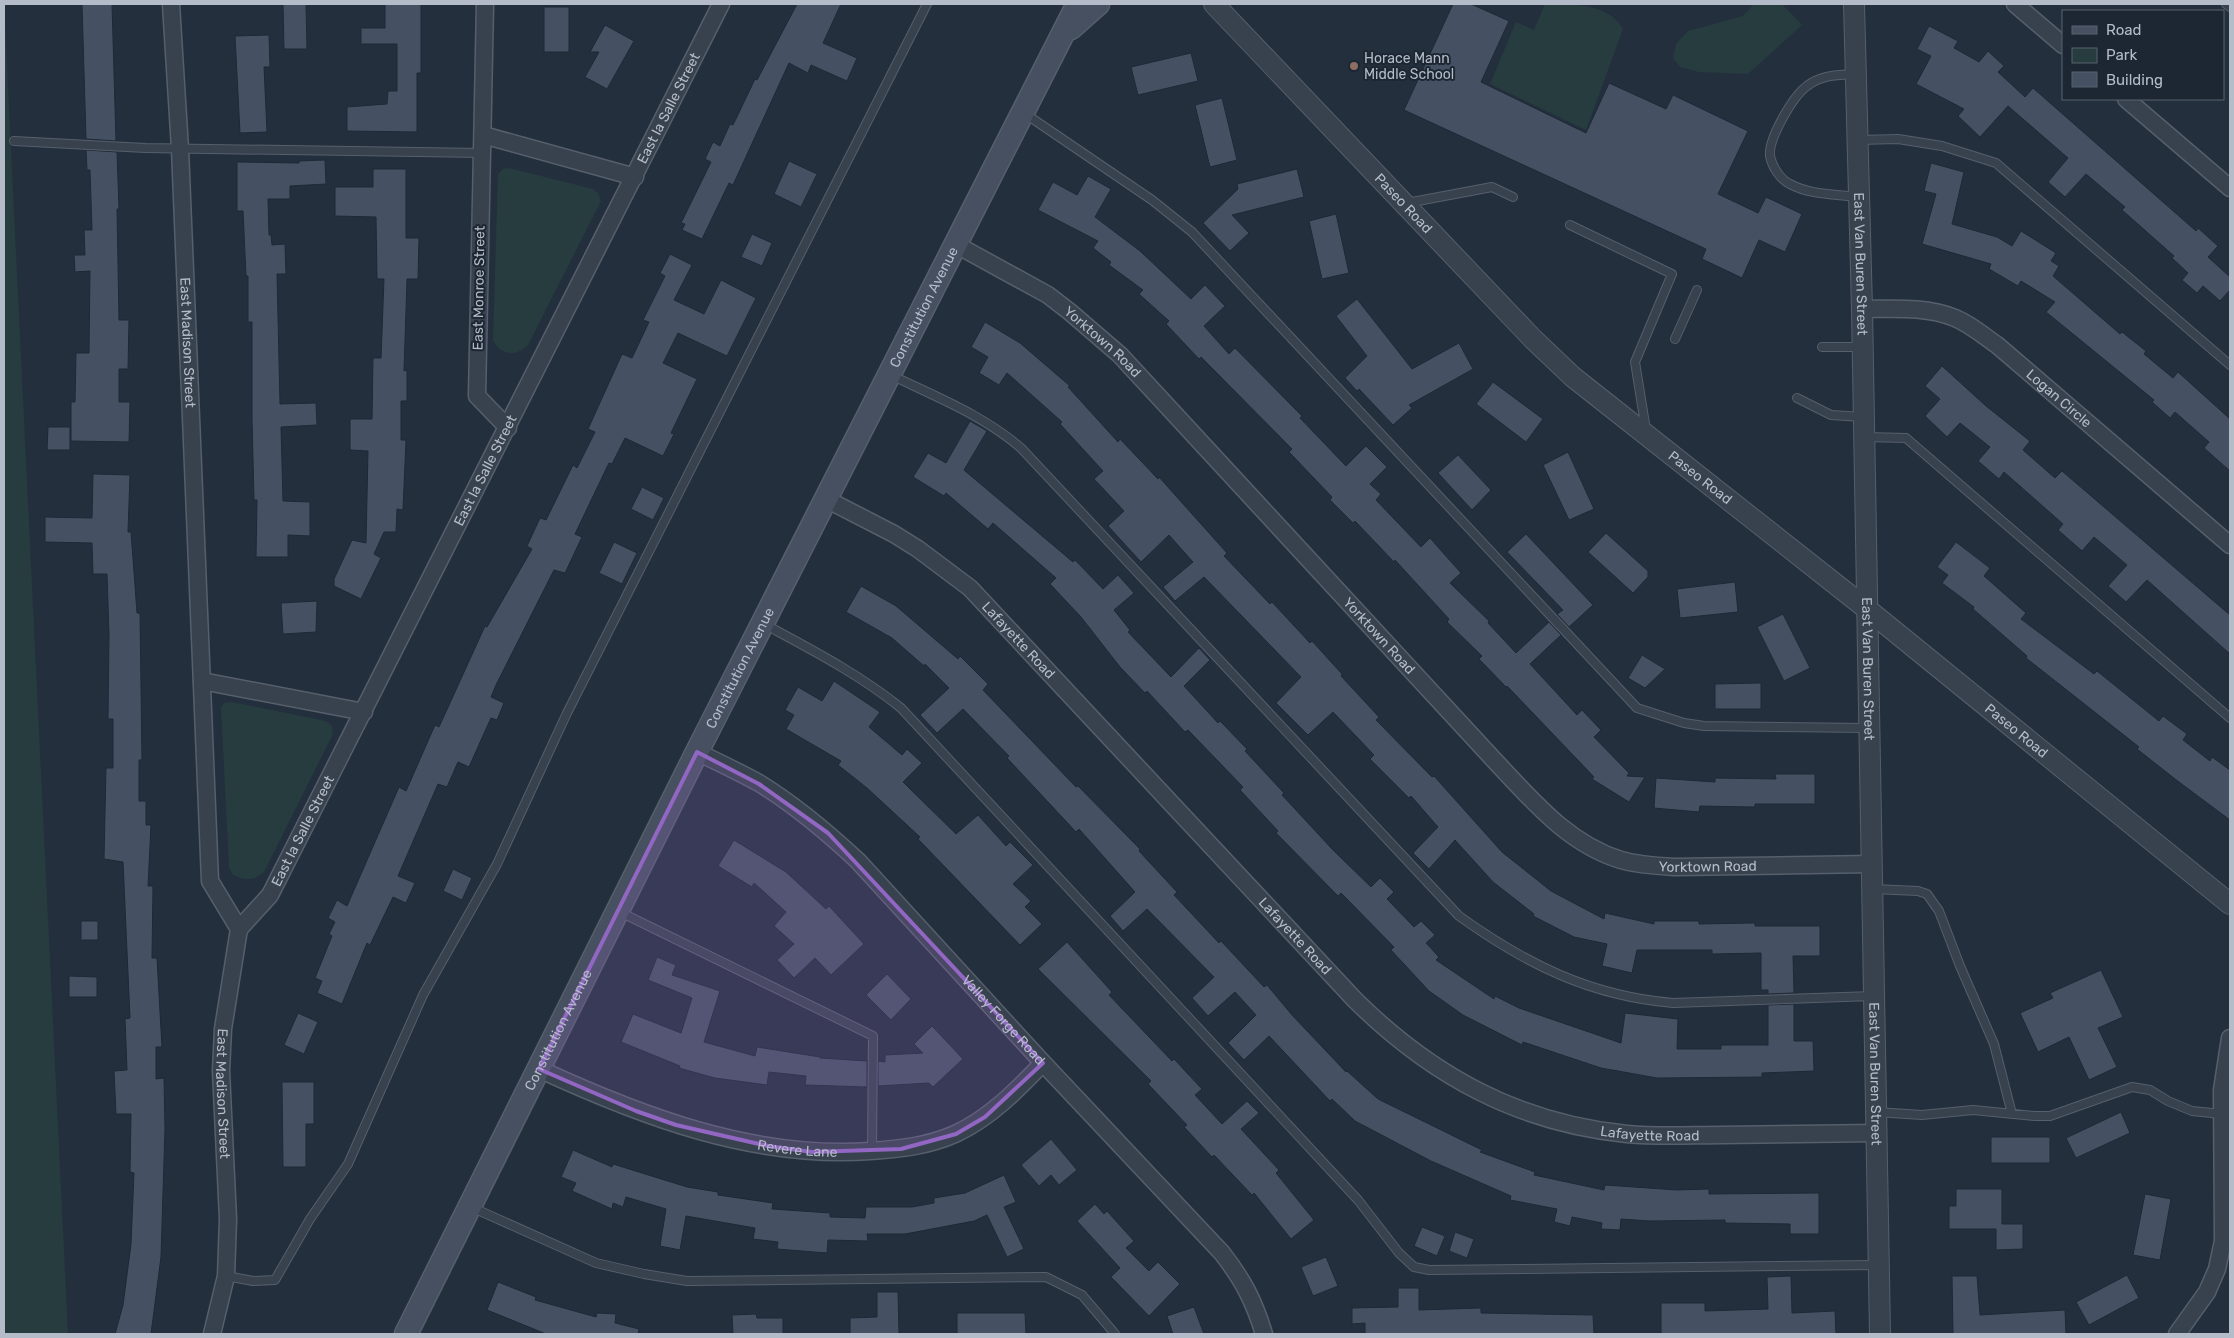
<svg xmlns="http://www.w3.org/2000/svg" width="2234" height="1338" font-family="Rubik,sans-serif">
<rect width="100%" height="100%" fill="#242f3e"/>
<path fill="#263c3f" d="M4 4 68 1334H4Z
M1545 4C1571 4 1609 3 1623 29L1586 130 1490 84 1516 22 1534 30Z
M1754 4H1782L1802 25 1748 74 1699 72 1680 67 1673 58 1676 44 1688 31 1743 16Z
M509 168 593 189 598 193 601 201 528 345C516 357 501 356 493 340L498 174 503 169Z
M231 702 326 721 332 726 333 734 264 872C253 881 246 881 233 875L229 867 221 708 224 703Z"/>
<path fill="#455162" stroke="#1f2835" d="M82 4H112L116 141 86 139Z
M283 4H306L307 49H284Z
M385 4H421V73H417V132L347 131V107L387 104 388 91H397V44H361V28H385Z
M797 4H841L823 43 857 58 847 81 811 65 808 73 789 63 733 185 729 183 702 239 682 230 685 224 681 223 711 162 705 159 713 142 720 146 730 124 733 125 755 79 757 80Z
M1453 4H1471L1509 21 1481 82 1586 133 1609 83 1666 109 1673 95 1748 131 1718 194 1758 213 1766 197 1802 214 1785 252 1759 240 1742 278 1702 259 1706 249 1404 110Z
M544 7H569V52H544Z
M605 25 634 41 607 89 585 77 599 52H590Z
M1929 26 1958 41 1954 48 1979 62 1988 51 2004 66 1998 72 2025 97 2033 88 2196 231 2198 228 2218 246 2208 257 2230 277V290L2220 301 2203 286 2197 293 2182 280 2188 273 2172 258 2174 256 2122 210 2125 207 2086 174 2065 197 2048 182 2068 158 2008 106 1980 137 1958 116 1964 109 1916 84 1931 56 1917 49Z
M269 35 270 67H264L267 132 240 133 235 36Z
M1191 53 1198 81 1138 95 1131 67Z
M1222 98 1237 160 1210 167 1195 105Z
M86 150 117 152 119 209H117L119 320H129L128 369H119V402H130L129 442 71 441V402H75L76 353H89L90 271 75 272 74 255H85L84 230H92L90 170H87Z
M325 160 326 184 290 186V199H268L269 235H271L272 245 285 244 286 274H277L280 404 316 403 317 425 281 427 283 501 310 502V536L288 535V557H256L257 500H254L252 419V322H248V276H246L243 211H237V162L299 163V161Z
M789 161 817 174 801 207 774 194Z
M1931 163 1964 172 1952 224 1997 237 2012 246 2021 231 2056 253 2051 261 2059 266 2053 276 2120 334 2122 332 2146 351 2144 354 2173 378 2178 372 2230 419V471L2204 448 2209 442 2175 412 2170 418 2152 402 2154 400 2046 312 2055 302 2021 281 2018 286 1989 269 1991 264 1922 244 1936 194 1924 191Z
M373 169H406V238H419L418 279H407L404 371 407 370V401H401V440H406L403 510 397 509 396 532H384L374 554 381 558 361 599 334 586V579L352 540 366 543 368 451 350 450V419H372L373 358H381L384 279H377L376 217 335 216V187H373Z
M1297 169 1304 197 1232 215 1249 233 1230 251 1203 223 1238 189 1237 184Z
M1088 176 1111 189 1095 217 1140 251 1191 299 1205 285 1225 306 1204 326 1229 354 1235 348 1302 416 1300 418 1346 466 1366 446 1387 467 1370 484 1381 494 1376 500 1421 547 1430 538 1461 573 1450 583 1489 621 1488 623 1516 653 1549 622 1561 635 1530 664 1577 715 1582 710 1601 730 1594 737 1629 773 1627 776 1645 777 1629 802 1592 779 1594 777 1507 686 1506 687 1479 659 1482 656 1447 622 1449 619 1395 560 1394 562 1355 521 1353 523 1330 500 1332 497 1289 452 1292 449 1201 357 1199 359 1166 324 1169 321 1139 294 1143 290 1109 265 1111 262 1093 248 1098 241 1038 210 1053 182 1077 195Z
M1336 214 1349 273 1322 279 1309 221Z
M752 234 772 243 762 266 741 257Z
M670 254 692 265 674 300 704 314 721 280 756 298 727 356 678 333 663 363 697 379 671 433 674 434 663 456 625 438 612 464 609 463 575 534 582 537 565 573 554 570 496 685 491 697 504 703 497 720 491 718 469 767 458 762 447 787 438 784 398 876 415 883 406 903 393 897 370 945 367 943 342 1004 317 993 322 981 315 978 332 936 329 934 335 922 328 918 337 900 347 906 399 787 406 791 435 725 439 727 485 626 487 627 532 549 527 546 540 518 546 520 573 465 577 468 595 432 588 429 622 354 632 358 649 322 643 320 665 276 660 273Z
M1357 299 1412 369 1459 343 1473 369 1409 405 1412 408 1393 425 1359 389 1357 391 1345 378 1367 356 1336 316Z
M985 322 1020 343 1070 386 1068 387 1118 442 1120 439 1158 479 1159 477 1227 553 1224 556 1270 604 1272 602 1310 643 1312 641 1342 674 1341 676 1379 717 1376 720 1432 777 1434 776 1502 852 1551 891 1604 919 1605 913 1654 924V921H1699V924L1755 923V926H1820V956H1793L1794 993 1768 994V990H1761V953L1712 954V950H1637L1632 973 1602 966 1607 944 1574 937 1533 916 1534 914 1493 882 1455 840 1429 869 1413 853 1438 827 1411 796 1409 798 1370 759 1374 755 1333 712 1308 735 1276 703 1301 677 1204 577 1175 601 1163 587 1193 562 1169 535 1141 562 1108 526 1124 511 1094 479 1103 471 1060 424 1062 422 1007 373 999 385 979 373 988 357 971 347Z
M1942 366 1986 406 2030 441 2023 450 2055 478 2062 471 2230 615V654L2147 580 2126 602 2108 586 2127 565 2094 537 2082 551 2058 530 2063 524 2004 472 1999 479 1978 461 1990 447 1960 423 1947 437 1925 416 1940 399 1925 386Z
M1493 382 1543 419 1526 442 1476 404Z
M970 421 987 431 964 470 1073 562 1075 560 1103 589 1118 575 1134 593 1114 610 1130 630 1128 632 1171 677 1199 648 1210 660 1184 686 1218 723 1220 721 1247 749 1245 751 1284 793 1282 795 1333 850 1371 887 1380 878 1394 892 1387 899 1414 927 1421 921 1435 935 1426 943 1439 957 1436 960 1494 999 1495 996 1519 1008 1621 1043 1625 1013 1678 1019 1677 1049H1721V1045H1768V1005L1794 1004V1041H1813L1814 1071 1762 1073V1077L1657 1078 1601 1068 1523 1042 1522 1045 1463 1015 1429 991 1391 950 1394 947 1341 893 1338 896 1276 833 1278 831 1240 790 1243 787 1188 730 1185 732 1147 691 1145 693 1120 667 1081 617 1050 584 1056 578 993 523 988 529 946 493 944 496 913 477 928 453 946 463Z
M48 427H70V450H47Z
M1568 452 1594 509 1569 520 1543 465Z
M1458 455 1491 490 1472 510 1438 473Z
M93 474 130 475 128 532H131L137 613H140L142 760H139V801H146V825H151L148 886H153L152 958H157L162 1047H156V1079L164 1078 165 1129 161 1257 151 1334H115L123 1305 131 1244 134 1173 130 1172 131 1114H116L114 1071 127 1070 125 1019 130 1018 123 862 104 859 106 768H113V719H108L109 634 107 574H93L92 543 45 542V517L92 518Z
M642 487 664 498 653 520 631 509Z
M1606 533 1648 571V577L1633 593 1588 552Z
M1526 534 1593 605 1569 627 1557 614 1563 610 1507 552Z
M614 542 637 553 622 584 599 573Z
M1956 542 1990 568 1984 576 2026 613 2021 619 2094 674 2097 671 2159 721 2163 716 2187 734 2183 740 2210 761 2212 757 2230 770V820L2175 779 2137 749 2139 747 2026 658 2027 656 1973 609 1974 607 1942 583 1948 575 1937 567Z
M1735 582 1738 612 1680 618 1677 589Z
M861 586 896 606 958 659 960 656 988 684 983 690 1076 787 1078 786 1140 849 1139 851 1177 892 1174 895 1219 943 1221 941 1264 987 1267 985 1292 1015 1346 1072 1347 1071 1378 1099 1482 1150 1480 1152 1535 1172 1534 1175 1604 1190 1605 1185 1677 1190 1709 1189V1194L1819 1193V1234H1790V1224L1725 1223V1220L1650 1221 1621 1219 1620 1230 1601 1229 1602 1223 1572 1217 1570 1226 1554 1222 1557 1209 1510 1200 1511 1196 1431 1161 1355 1121 1332 1099 1330 1101 1269 1036 1244 1060 1228 1043 1256 1015 1235 992 1208 1016 1192 998 1214 977 1147 909 1123 931 1110 916 1135 892 1079 829 1076 832 1007 758 1009 756 963 709 937 733 920 715 949 688 925 664 924 666 892 638 846 612Z
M317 601 316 632 283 634 281 603Z
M1783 614 1810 668 1784 681 1757 627Z
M1642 655 1665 669 1645 688 1628 678Z
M834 681 880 712 869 727 902 755 907 749 922 763 903 782 956 834 978 815 1006 846 1010 842 1033 865 1013 884 1031 901 1025 907 1042 924 1020 945 918 839 920 837 867 788 838 765 841 761 786 729 794 715 785 710 798 687 822 701Z
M1761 683V709H1715V684Z
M1775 774H1815V804H1755V807L1700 806 1699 812 1654 808 1656 778 1715 782V778L1776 779Z
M734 840 786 872 826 909 829 906 864 944 831 975 815 958 794 978 777 960 794 944 774 926 786 912 754 883 752 887 718 866Z
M453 869 472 878 462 900 443 891Z
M81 921H98V940H81Z
M1067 942 1112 992 1109 995 1172 1061 1174 1059 1202 1089 1195 1095 1222 1124 1247 1101 1259 1113 1241 1129 1279 1170 1276 1173 1314 1220 1291 1239 1254 1193 1252 1195 1214 1155 1212 1157 1184 1127 1187 1125 1148 1084 1151 1081 1038 969Z
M657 957 676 965 672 975 720 991 704 1042 755 1056 757 1047 820 1057V1058L867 1061V1087L805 1085 806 1076 769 1072 767 1085 715 1078 679 1068 680 1066 621 1042 633 1014 681 1033 692 998 648 980Z
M2101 970 2123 1017 2098 1028 2117 1067 2089 1080 2069 1037 2038 1052 2020 1013 2053 998 2050 993Z
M887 974 911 999 891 1020 866 995Z
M69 976 97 977V997H69Z
M298 1013 318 1022 304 1054 284 1045Z
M932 1026 963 1059 933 1087 929 1083 878 1086V1061L885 1062V1055L923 1053 914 1044Z
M282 1082H314V1124H306V1167H283Z
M2121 1112 2130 1133 2076 1158 2066 1138Z
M1991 1137H2050V1163H1991Z
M1051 1139 1077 1170 1059 1185 1051 1175 1039 1186 1021 1165Z
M573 1150 612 1167 613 1164 687 1187 718 1192V1195L773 1203 772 1209 830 1213V1217L865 1218 866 1207H912L934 1203V1198L965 1193 1004 1175 1016 1202 1004 1207 1024 1249 1007 1257 987 1215 974 1221 905 1234H867L868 1241 828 1240 827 1253 777 1249 778 1242 753 1239 755 1228 686 1216 680 1250 660 1246 666 1209 626 1197 623 1207 613 1203 612 1209 572 1191 576 1183 561 1177Z
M1956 1189H2002V1224H2023V1249L1996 1250V1229H1949V1206H1956Z
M2145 1194 2171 1199 2160 1260 2133 1255Z
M1095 1204 1104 1214 1107 1211 1134 1241 1126 1248 1149 1271 1158 1262 1180 1284 1149 1316 1111 1277 1120 1268 1077 1221Z
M1422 1227 1445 1236 1437 1256 1414 1246Z
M1455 1232 1474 1239 1467 1258 1449 1251Z
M1326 1257 1338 1286 1313 1296 1301 1267Z
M2127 1275 2139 1298 2089 1325 2076 1302Z
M1791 1276 1792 1313 1835 1311 1836 1334H1661V1303H1705V1311L1768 1309 1767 1277Z
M1952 1276H1977L1980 1315 2065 1310 2066 1334H1953Z
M498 1282 536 1297 535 1300 596 1317 597 1313 616 1314 615 1323 639 1329 638 1334H546L487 1310Z
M1398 1288H1419V1310L1481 1308V1313L1593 1315 1594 1334H1365V1323L1352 1324V1308L1398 1307Z
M877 1292H898L899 1334H850V1318L877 1317Z
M1194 1307 1204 1334H1173L1167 1316Z
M957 1313H1025L1026 1334H957Z
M756 1314 757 1318H783V1334H733L732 1315Z"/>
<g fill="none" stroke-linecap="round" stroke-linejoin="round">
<defs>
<path id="service" d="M2226 4 2230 7
M1854 74C1837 75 1821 75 1807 86 1793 96 1768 139 1770 156 1772 167 1781 180 1790 184 1810 195 1835 194 1857 197
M1024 113 1152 200 1192 232 1637 708 1684 723 1704 726 1867 728
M1858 140 1898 139 1942 146 1996 163 2230 365
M14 141 145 148 482 153
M1407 203 1492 187 1513 197
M1570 225 1672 274 1635 362 1646 430
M1675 339 1697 290
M1822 347H1861
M891 375C936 397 983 415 1021 448L1459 916C1526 964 1590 996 1673 1003L1873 996
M1797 398 1831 415 1863 417
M1866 437 1906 438 2230 718
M764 624C812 650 859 674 901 708L1358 1200 1399 1253 1414 1267 1429 1270 1877 1265
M1873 889 1918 891 1927 894 1939 911 1960 966 1994 1044 2012 1114
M620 912 873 1036 872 1151
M1876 1112 1922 1115 1973 1110 2035 1116H2050L2132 1087 2150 1090 2168 1101 2192 1111 2222 1114
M471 1207 596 1263 644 1274 687 1281 1046 1277 1082 1295 1115 1334
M226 1276 253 1281 275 1280 310 1219 348 1164 423 995 497 864 567 713 927 4"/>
<g id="minor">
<path id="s1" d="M171 4 180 149 210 881 239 929 223 1029 221 1071 228 1219 226 1276 212 1334"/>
<path d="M485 4 477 396 508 428"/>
<path d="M2015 4 2063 45"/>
<path d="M2126 99 2230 188"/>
<path d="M483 135 635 177"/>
<path id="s2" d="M955 244 1048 295 1070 312 1120 355 1495 761C1532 800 1568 844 1621 860 1638 865 1657 866 1675 867L1871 864"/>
<path id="s3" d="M1862 309C1893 309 1926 306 1955 318 1970 324 1984 336 1997 345L2230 545"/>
<path id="s4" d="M826 499 894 534 918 549 970 588 1355 1000C1432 1076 1518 1123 1627 1134 1658 1137 1691 1135 1722 1135 1773 1134 1825 1134 1877 1133"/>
<path d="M202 681 364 712"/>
<path id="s5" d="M697 752C718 762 739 772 759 783 795 805 828 833 858 861L1043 1063 1222 1253C1243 1280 1254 1301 1264 1334"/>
<path id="s6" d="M239 929 270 895 721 4"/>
<path id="s7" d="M539 1069C643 1117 754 1159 870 1151 900 1149 928 1146 955 1134 990 1118 1017 1090 1043 1063"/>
<path d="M2177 1334 2207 1292 2217 1269 2223 1241 2222 1090 2230 1038"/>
</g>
<g id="tertiary">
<path id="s8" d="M1214 4 1533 339 1573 377 1867 609 2230 904"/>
<path id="s9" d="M1854 4 1862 309 1880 1334"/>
</g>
<g id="secondary">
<path d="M1071 28 1098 4"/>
<path id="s10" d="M406 1334 697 752 1078 4"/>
</g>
</defs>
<use href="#service" stroke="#565f6c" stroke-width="10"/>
<use href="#minor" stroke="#565f6c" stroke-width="19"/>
<use href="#tertiary" stroke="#565f6c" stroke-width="22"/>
<use href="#secondary" stroke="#565f6c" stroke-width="25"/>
<use href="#service" stroke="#38414e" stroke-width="8"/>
<use href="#minor" stroke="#38414e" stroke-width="16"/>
<use href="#tertiary" stroke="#38414e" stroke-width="20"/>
<use href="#secondary" stroke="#465061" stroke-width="22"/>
</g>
<path fill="#9266c3" fill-opacity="0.2" stroke="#9266c3" stroke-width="4" stroke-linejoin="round" d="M697 752 759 784 828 833 1043 1063 985 1117 956 1134 901 1149 812 1152 768 1146 676 1125 636 1111 539 1069Z"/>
<circle fill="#8d6e63" stroke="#1d2633" stroke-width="2" cx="1354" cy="66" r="5"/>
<g text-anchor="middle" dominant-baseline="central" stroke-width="4" stroke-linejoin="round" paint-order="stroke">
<g font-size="14" fill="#b4bcc9" stroke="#1d2633" text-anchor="start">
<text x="1364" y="58">Horace Mann<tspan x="1364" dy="16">Middle School</tspan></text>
</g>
<g font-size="14" fill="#b4bcc9" stroke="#1d2633">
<text stroke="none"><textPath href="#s6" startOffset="928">East la Salle Street</textPath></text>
<text stroke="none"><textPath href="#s8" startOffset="275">Paseo Road</textPath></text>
<text stroke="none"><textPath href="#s9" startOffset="260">East Van Buren Street</textPath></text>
<text transform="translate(479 288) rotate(-89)">East Monroe Street</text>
<text stroke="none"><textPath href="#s10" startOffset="1150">Constitution Avenue</textPath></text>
<text stroke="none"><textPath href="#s2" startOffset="178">Yorktown Road</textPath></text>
<text stroke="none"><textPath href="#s1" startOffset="339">East Madison Street</textPath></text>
<text stroke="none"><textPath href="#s3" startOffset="226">Logan Circle</textPath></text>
<text stroke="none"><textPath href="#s6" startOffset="522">East la Salle Street</textPath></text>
<text stroke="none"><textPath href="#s8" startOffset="680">Paseo Road</textPath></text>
<text stroke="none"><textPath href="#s2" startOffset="582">Yorktown Road</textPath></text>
<text stroke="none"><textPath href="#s4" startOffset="241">Lafayette Road</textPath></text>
<text stroke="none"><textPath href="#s10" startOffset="745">Constitution Avenue</textPath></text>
<text stroke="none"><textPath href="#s9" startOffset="665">East Van Buren Street</textPath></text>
<text stroke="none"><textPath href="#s8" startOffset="1085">Paseo Road</textPath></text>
<text stroke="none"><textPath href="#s6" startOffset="118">East la Salle Street</textPath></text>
<text stroke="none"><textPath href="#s2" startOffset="1002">Yorktown Road</textPath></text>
<text stroke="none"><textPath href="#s4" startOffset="646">Lafayette Road</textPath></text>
<text stroke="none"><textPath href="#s5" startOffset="411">Valley Forge Road</textPath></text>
<text stroke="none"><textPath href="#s10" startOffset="340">Constitution Avenue</textPath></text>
<text stroke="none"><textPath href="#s9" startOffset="1070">East Van Buren Street</textPath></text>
<text stroke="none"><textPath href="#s1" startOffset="1100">East Madison Street</textPath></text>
<text stroke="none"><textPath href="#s4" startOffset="1066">Lafayette Road</textPath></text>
<text stroke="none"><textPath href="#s7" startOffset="272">Revere Lane</textPath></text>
</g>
</g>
<rect width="2234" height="1338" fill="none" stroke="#b4bcc9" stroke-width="10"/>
<rect x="2062" y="10" width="162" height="90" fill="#1d2633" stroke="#59626f"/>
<rect x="2072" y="26" width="25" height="8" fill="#465061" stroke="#59626f"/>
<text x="2106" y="35" font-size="15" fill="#b4bcc9">Road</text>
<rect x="2072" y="48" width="25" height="15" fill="#263c3f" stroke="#59626f"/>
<text x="2106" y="60" font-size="15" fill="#b4bcc9">Park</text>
<rect x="2072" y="72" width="25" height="15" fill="#455162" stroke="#59626f"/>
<text x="2106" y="85" font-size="15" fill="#b4bcc9">Building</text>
</svg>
